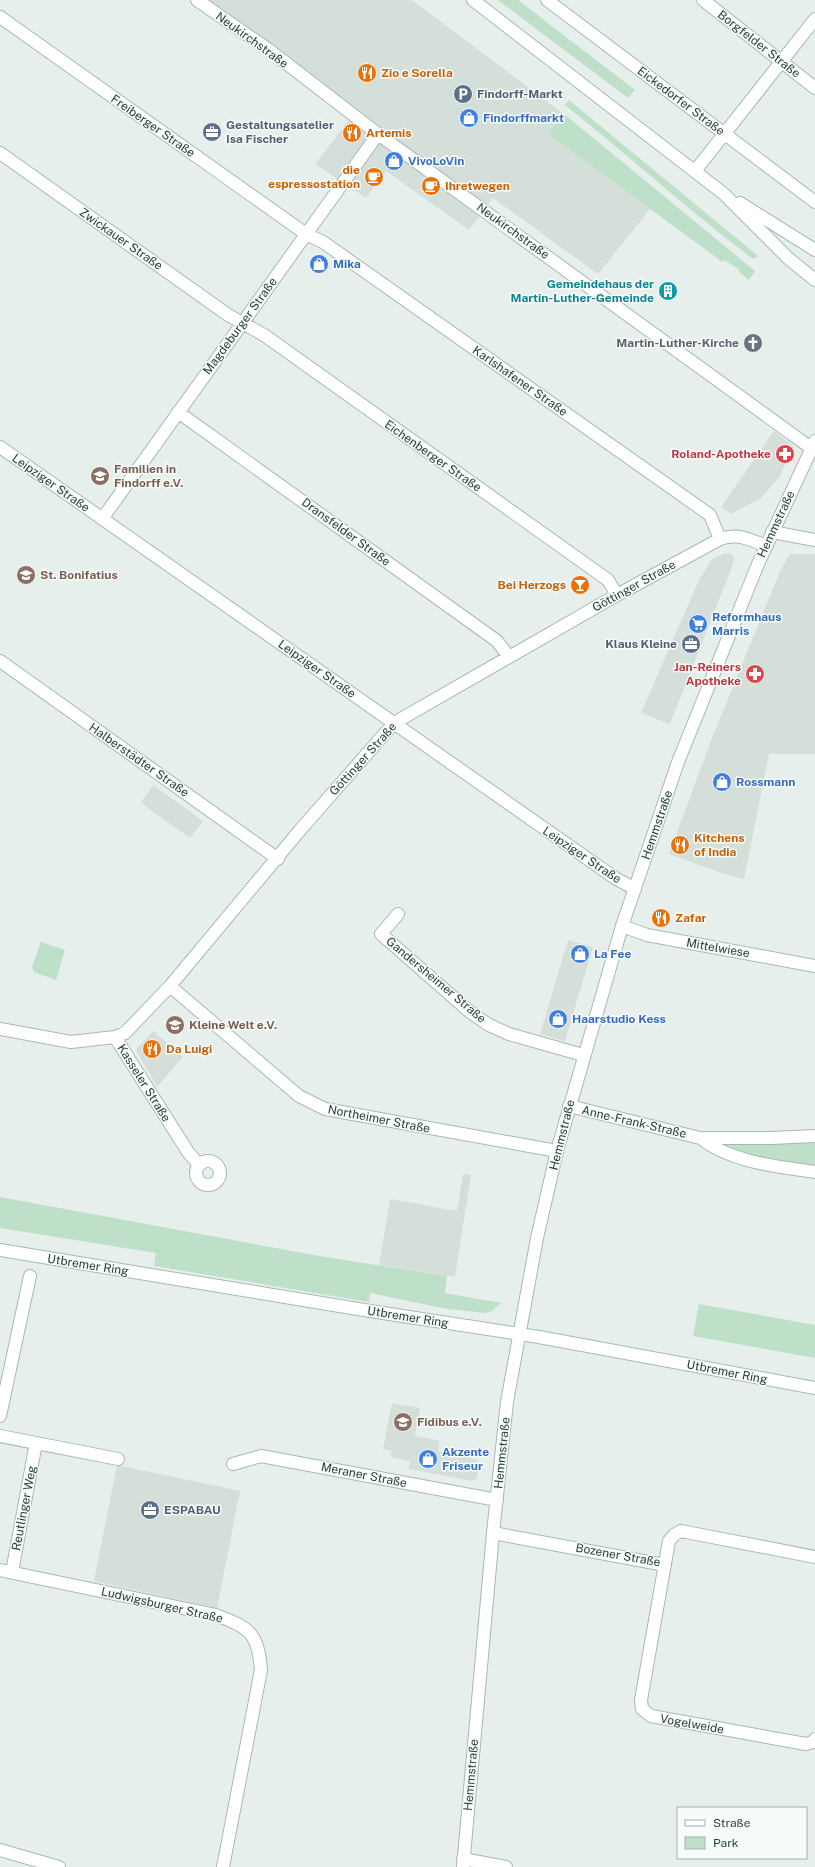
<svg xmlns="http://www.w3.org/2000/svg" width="815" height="1867" font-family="'Public Sans',sans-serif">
<rect width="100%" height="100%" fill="#e6efeb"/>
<path fill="#d4dfda" d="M199 0H412L564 114 548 134 650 209 598 274 493 198 469 230 386 171 366 198 315 164 354 114Z
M774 431 793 446 780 476 761 498 731 514 721 507Z
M731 553 734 558 732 567 670 724 641 713 699 580 712 559 723 554Z
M790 554H815V754H769L744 879 724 874 669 854 712 738 781 569Z
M153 785 203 821 190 838 141 803Z
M568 940 593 947 565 1041 540 1034Z
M153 1031 183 1057 157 1087 136 1050Z
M463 1174 471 1175 455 1277 379 1265 390 1199 457 1211Z
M392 1403 420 1408 415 1436 440 1441 438 1451 478 1460 477 1478 473 1481 409 1469 410 1461 390 1457 392 1451 383 1449Z
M117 1465 240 1491 217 1608 94 1581Z"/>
<path fill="#bfe0c8" d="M498 0H518L635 90 628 98Z
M569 100 758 256 753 259C688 210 628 155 565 105Z
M564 114 755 271 749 280 739 272 740 270 724 260 722 262 713 255 548 134Z
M41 942 65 950 56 980 34 972 32 967Z
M717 1141H815V1168L733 1152Z
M0 1197 319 1256 447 1276 445 1293 501 1303 492 1311 485 1313 447 1309 370 1293 369 1302 154 1266 156 1253 0 1228Z
M699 1304 815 1325V1358L693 1336Z"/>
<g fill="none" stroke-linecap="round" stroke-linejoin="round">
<defs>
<path id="pedestrian" d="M0 1416 30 1276
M0 1436 118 1459
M12 1572 36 1443"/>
<path id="minor" d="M197 0 269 50 378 134 811 448
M547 0 815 202
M703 0 815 88
M0 17 306 234 323 242 710 515 720 539
M0 153 228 315 264 335 608 580 617 595
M695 171 815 19
M178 412 497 641 509 657
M0 447 615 878 635 889
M102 519 378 134
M772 532 815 540
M0 661 278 859
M398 914 381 934 470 1012 489 1025 509 1034 583 1055
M622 926 647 935 815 966
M170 986 299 1096 325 1109 557 1151
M0 1029 71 1042 115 1037 125 1033 170 986 301 829 394 723 617 595 720 539C737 533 750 539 766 546
M115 1037 188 1152 199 1165
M569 1106 700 1138H771L815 1136
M700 1138C733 1163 775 1166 815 1172
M196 1173a12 12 0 1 1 24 0a12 12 0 1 1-24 0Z
M233 1464 261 1456 497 1500
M493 1533 665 1565
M815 1557 681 1531 674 1535 669 1541 641 1700 642 1709 651 1716 806 1744 813 1742 815 1739
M0 1570 216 1615C250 1628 258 1633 261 1670L223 1867
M0 1850 59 1867
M463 1859 506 1867"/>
<path id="tertiary" d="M0 1250 370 1311 539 1337 815 1388
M463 1867 493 1533 507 1402 537 1238 557 1151 622 926 678 762 758 564 815 441"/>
<path id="secondary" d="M473 0 724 194 788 258 815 280
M740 203 815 250"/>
</defs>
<use href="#pedestrian" stroke="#a8b8b2" stroke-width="14"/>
<use href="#minor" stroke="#a8b8b2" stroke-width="14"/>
<use href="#tertiary" stroke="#a8b8b2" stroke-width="14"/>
<use href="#secondary" stroke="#a4bbb3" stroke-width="14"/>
<use href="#pedestrian" stroke="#fff" stroke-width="12"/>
<use href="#minor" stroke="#fff" stroke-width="12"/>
<use href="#tertiary" stroke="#fff" stroke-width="12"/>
<use href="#secondary" stroke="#fff" stroke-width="12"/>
</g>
<defs>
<symbol id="restaurant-disc" viewBox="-11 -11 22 22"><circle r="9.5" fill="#e8710a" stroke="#f7fbf9"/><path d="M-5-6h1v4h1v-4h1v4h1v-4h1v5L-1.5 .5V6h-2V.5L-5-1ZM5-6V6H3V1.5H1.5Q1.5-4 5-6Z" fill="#fff"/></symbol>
<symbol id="parking-disc" viewBox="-11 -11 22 22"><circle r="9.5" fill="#5c6f8a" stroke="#f7fbf9"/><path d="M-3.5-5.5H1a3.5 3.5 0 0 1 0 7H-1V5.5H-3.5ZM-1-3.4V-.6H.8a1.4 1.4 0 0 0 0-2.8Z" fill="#fff"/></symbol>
<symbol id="shop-disc" viewBox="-11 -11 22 22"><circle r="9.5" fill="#3f7fe0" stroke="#f7fbf9"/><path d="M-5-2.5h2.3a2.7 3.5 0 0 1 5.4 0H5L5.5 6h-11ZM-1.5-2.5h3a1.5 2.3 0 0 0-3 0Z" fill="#fff"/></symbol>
<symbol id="office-disc" viewBox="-11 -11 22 22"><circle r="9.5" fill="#5c6f8a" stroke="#f7fbf9"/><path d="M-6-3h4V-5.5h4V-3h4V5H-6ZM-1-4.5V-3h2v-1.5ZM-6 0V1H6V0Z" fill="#fff"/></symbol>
<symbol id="cafe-disc" viewBox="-11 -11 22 22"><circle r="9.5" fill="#e8710a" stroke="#f7fbf9"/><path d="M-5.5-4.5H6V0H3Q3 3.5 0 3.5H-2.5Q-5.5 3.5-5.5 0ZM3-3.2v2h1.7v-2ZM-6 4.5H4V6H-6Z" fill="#fff"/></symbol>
<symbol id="building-disc" viewBox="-11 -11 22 22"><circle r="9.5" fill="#0f9aa8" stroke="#f7fbf9"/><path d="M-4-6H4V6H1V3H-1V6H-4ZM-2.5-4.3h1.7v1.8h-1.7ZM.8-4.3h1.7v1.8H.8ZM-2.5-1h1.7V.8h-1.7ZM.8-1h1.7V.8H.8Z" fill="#fff"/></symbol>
<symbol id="church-disc" viewBox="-11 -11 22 22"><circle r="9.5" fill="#6b7280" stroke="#f7fbf9"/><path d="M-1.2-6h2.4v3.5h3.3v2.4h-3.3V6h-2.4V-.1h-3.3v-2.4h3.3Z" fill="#fff"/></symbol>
<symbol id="pharmacy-disc" viewBox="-11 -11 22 22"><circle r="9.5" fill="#e0444e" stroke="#f7fbf9"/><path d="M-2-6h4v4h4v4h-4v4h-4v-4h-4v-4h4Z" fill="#fff"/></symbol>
<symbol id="school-disc" viewBox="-11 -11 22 22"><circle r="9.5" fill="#8d6e63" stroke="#f7fbf9"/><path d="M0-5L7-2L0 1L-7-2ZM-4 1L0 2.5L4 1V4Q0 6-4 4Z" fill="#fff"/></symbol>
<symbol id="bar-disc" viewBox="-11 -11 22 22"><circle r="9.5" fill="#e8710a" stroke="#f7fbf9"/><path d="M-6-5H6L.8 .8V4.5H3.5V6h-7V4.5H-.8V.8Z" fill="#fff"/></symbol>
<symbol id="supermarket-disc" viewBox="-11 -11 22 22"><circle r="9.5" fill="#3f7fe0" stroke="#f7fbf9"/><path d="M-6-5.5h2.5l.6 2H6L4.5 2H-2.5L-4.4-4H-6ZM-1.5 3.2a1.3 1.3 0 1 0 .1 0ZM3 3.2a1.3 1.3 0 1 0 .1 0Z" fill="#fff"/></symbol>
</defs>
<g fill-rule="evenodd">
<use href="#restaurant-disc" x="356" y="62" width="22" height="22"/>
<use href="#parking-disc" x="452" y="83" width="22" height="22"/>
<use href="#shop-disc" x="458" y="107" width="22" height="22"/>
<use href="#office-disc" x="201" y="121" width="22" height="22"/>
<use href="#restaurant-disc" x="341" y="122" width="22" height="22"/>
<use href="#shop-disc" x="383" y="150" width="22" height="22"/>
<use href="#cafe-disc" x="363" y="166" width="22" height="22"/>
<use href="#cafe-disc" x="420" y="175" width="22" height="22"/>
<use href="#shop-disc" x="308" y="253" width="22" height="22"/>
<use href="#building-disc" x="657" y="280" width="22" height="22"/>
<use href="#church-disc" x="742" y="332" width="22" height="22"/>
<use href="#pharmacy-disc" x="774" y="443" width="22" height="22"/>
<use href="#school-disc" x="89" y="465" width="22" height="22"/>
<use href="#school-disc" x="15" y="564" width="22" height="22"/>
<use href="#bar-disc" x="569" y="574" width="22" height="22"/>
<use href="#supermarket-disc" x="687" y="613" width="22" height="22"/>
<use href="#office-disc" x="680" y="633" width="22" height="22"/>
<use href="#pharmacy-disc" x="744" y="663" width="22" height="22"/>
<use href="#shop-disc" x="711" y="771" width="22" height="22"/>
<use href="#restaurant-disc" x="669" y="834" width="22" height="22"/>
<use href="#restaurant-disc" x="650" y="907" width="22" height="22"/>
<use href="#shop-disc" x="569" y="943" width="22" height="22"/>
<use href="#shop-disc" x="547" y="1008" width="22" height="22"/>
<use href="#school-disc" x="164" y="1014" width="22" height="22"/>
<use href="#restaurant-disc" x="141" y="1038" width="22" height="22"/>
<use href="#school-disc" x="392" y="1411" width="22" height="22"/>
<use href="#shop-disc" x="417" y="1448" width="22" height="22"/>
<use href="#office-disc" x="139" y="1499" width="22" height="22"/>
</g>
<g text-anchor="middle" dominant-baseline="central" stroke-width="3" stroke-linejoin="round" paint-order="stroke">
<g font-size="12" fill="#24423a" stroke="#f7fbf9">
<text transform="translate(252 40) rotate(36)">Neukirchstraße</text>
<text transform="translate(759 44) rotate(38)">Borgfelder Straße</text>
<text transform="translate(681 101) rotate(37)">Eickedorfer Straße</text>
<text transform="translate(153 126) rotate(35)">Freiberger Straße</text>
<text transform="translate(513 231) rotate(36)">Neukirchstraße</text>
<text transform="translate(121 239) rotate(35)">Zwickauer Straße</text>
<text transform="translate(240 326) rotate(-54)">Magdeburger Straße</text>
<text transform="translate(520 381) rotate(35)">Karlshafener Straße</text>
<text transform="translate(433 456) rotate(35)">Eichenberger Straße</text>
<text transform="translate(51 483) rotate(35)">Leipziger Straße</text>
<text transform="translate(776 524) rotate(-65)">Hemmstraße</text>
<text transform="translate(346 532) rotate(36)">Dransfelder Straße</text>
<text transform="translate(634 586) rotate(-29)">Göttinger Straße</text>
<text transform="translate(317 669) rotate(35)">Leipziger Straße</text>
<text transform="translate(363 759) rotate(-48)">Göttinger Straße</text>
<text transform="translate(139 760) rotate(35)">Halberstädter Straße</text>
<text transform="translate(657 825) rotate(-71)">Hemmstraße</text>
<text transform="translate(582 855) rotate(34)">Leipziger Straße</text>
<text transform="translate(718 948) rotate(10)">Mittelwiese</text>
<text transform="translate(436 980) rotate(40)">Gandersheimer Straße</text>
<text transform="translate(144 1083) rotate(58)">Kasseler Straße</text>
<text transform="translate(379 1119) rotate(11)">Northeimer Straße</text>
<text transform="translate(634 1122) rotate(13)">Anne-Frank-Straße</text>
<text transform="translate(562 1135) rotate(-76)">Hemmstraße</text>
<text transform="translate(88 1265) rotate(9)">Utbremer Ring</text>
<text transform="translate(408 1317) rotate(9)">Utbremer Ring</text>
<text transform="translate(727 1372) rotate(11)">Utbremer Ring</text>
<text transform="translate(502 1453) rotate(-84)">Hemmstraße</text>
<text transform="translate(364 1475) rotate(11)">Meraner Straße</text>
<text transform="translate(24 1508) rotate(-79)">Reutlinger Weg</text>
<text transform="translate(618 1555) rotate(10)">Bozener Straße</text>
<text transform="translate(162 1605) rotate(13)">Ludwigsburger Straße</text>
<text transform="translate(692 1724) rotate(10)">Vogelweide</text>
<text transform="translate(471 1775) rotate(-85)">Hemmstraße</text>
</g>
<g font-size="12" font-weight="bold" fill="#c56008" stroke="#f7fbf9" text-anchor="start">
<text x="381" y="73">Zio e Sorella</text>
<text x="366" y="133">Artemis</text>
<text x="360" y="170" text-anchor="end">die<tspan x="360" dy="14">espressostation</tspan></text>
<text x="445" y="186">Ihretwegen</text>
<text x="566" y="585" text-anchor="end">Bei Herzogs</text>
<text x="694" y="838">Kitchens<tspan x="694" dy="14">of India</tspan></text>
<text x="675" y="918">Zafar</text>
<text x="166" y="1049">Da Luigi</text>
</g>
<g font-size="12" font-weight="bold" fill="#4e5e75" stroke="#f7fbf9" text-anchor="start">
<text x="477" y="94">Findorff-Markt</text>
<text x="226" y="125">Gestaltungsatelier<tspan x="226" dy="14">Isa Fischer</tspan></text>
<text x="677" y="644" text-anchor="end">Klaus Kleine</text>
<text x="164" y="1510">ESPABAU</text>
</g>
<g font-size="12" font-weight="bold" fill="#366cbe" stroke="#f7fbf9" text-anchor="start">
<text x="483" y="118">Findorffmarkt</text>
<text x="408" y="161">VivoLoVin</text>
<text x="333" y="264">Mika</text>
<text x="712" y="617">Reformhaus<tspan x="712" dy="14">Marris</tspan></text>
<text x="736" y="782">Rossmann</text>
<text x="594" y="954">La Fee</text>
<text x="572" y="1019">Haarstudio Kess</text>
<text x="442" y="1452">Akzente<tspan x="442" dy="14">Friseur</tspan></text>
</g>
<g font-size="12" font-weight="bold" fill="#0d838f" stroke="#f7fbf9" text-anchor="end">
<text x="654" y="284">Gemeindehaus der<tspan x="654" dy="14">Martin-Luther-Gemeinde</tspan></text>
</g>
<g font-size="12" font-weight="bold" fill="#5b616d" stroke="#f7fbf9" text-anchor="end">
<text x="739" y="343">Martin-Luther-Kirche</text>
</g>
<g font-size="12" font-weight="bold" fill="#be3a42" stroke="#f7fbf9" text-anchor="end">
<text x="771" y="454">Roland-Apotheke</text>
<text x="741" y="667">Jan-Reiners<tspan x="741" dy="14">Apotheke</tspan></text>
</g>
<g font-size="12" font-weight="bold" fill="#785e54" stroke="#f7fbf9" text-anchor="start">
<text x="114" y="469">Familien in<tspan x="114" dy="14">Findorff e.V.</tspan></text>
<text x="40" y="575">St. Bonifatius</text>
<text x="189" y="1025">Kleine Welt e.V.</text>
<text x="417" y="1422">Fidibus e.V.</text>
</g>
</g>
<rect x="677" y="1807" width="130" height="52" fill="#f7fbf9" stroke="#a3b1ad"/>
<rect x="685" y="1820" width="20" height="6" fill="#ffffff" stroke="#a3b1ad"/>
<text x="713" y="1827" font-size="12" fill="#24423a">Straße</text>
<rect x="685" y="1837" width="20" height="12" fill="#bfe0c8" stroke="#a3b1ad"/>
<text x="713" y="1847" font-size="12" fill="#24423a">Park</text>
</svg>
